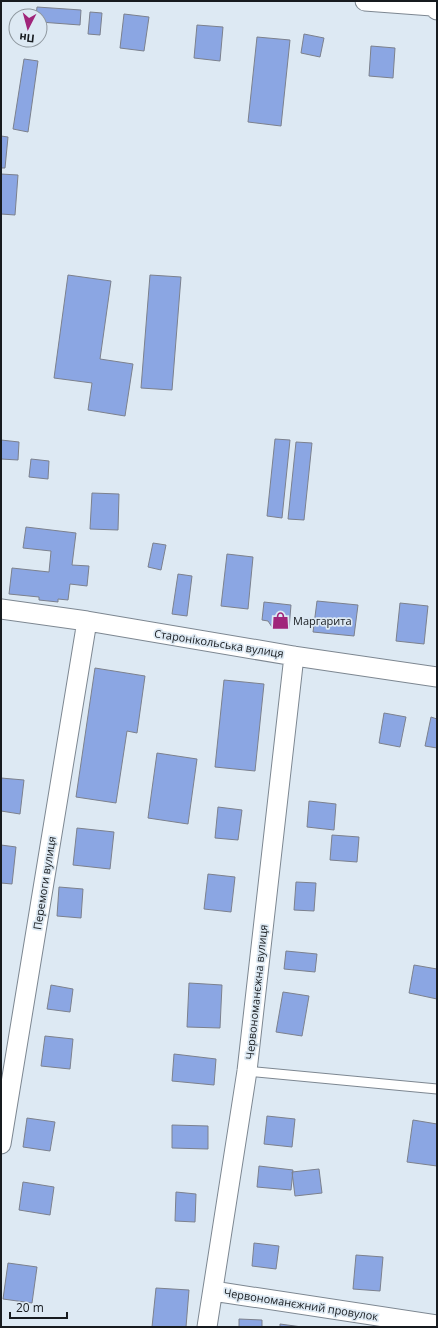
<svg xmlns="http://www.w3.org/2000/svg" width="438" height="1328" font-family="'Open Sans',sans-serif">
<rect width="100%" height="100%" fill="#dde9f3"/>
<path fill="#8ba6e3" stroke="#7c818d" d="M37 7 81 10 80 25 40 22V16H36Z
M90 12 102 13 100 35 88 34Z
M124 14 149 17 144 51 120 48Z
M197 25 223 27 220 61 194 58Z
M304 34 324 38 320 57 301 53Z
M257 37 290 40 281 126 248 122Z
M371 46 395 48 393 78 369 76Z
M24 59 38 61 28 132 13 129Z
M1 136 8 137 5 168H1Z
M1 174 18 175 15 215 1 214Z
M68 275 111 281 100 359 133 364 125 416 88 410 92 383 54 378Z
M150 275 181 277 172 390 141 388Z
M275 439 290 440 282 518 267 516Z
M1 440 19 442 18 460 1 459Z
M296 442 312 443 304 520 288 519Z
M31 459 49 461 48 479 29 477Z
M92 493 119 494 118 530 90 529Z
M26 527 76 533 72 565 89 566 87 586 70 584 68 600 58 599V602L39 600V597L9 594 12 568 49 572 51 551 23 548Z
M153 543 166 545 161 570 148 567Z
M227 554 253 557 248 609 221 606Z
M178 574 192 576 187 616 172 614Z
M317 601 358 605 354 636 313 632Z
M264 602 291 605 289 629 272 627 268 621 262 620Z
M400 603 428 606 424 644 396 641Z
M95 668 145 676 137 733 127 731 116 803 76 797Z
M224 680 264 684 255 771 215 767Z
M384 713 406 717 400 747 379 743Z
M431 717 437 719V748L425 746Z
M157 753 197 759 188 824 148 818Z
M1 778 24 780 20 814 1 811Z
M309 801 336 804 334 830 307 827Z
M218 807 242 810 238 840 215 838Z
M77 828 114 832 110 869 73 865Z
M332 835 359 837 357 862 330 860Z
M1 845 16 847 12 884 1 883Z
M208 874 235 877 231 912 204 909Z
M296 882 316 883 314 911 294 910Z
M59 887 83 889 81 918 57 916Z
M286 951 317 954 315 972 284 969Z
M414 965 437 969V999L409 993Z
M189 983 222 985 220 1028 187 1027Z
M51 985 73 989 70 1012 47 1009Z
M283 992 309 996 302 1036 276 1032Z
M45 1036 73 1039 70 1069 41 1066Z
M174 1054 216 1059 214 1085 172 1081Z
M267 1116 295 1119 292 1147 264 1144Z
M27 1118 55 1122 50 1151 23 1147Z
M413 1120 437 1124V1166L407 1162Z
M172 1125 208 1126V1149L172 1148Z
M259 1166 293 1170 291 1190 257 1187Z
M319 1169 322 1193 295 1196 292 1172Z
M23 1182 54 1187 50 1215 19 1210Z
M176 1192 196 1194 195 1222 175 1221Z
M254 1243 279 1246 276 1269 252 1266Z
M356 1255 383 1257 380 1291 353 1289Z
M8 1263 37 1267 32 1303 3 1299Z
M156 1288 189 1290 186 1327H152Z
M239 1319 262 1320V1327H239Z
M280 1324 302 1327H280Z"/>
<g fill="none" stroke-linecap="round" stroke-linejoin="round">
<defs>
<path id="service" d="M247 1071 437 1089"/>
<path id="minor" d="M365 1 432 6 437 10
M1 609 87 621 294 656 437 677
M1 1144 87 621
M213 1291 437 1325
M207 1327 247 1071 294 656"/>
</defs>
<use href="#service" stroke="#7d8791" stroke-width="11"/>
<use href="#minor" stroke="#7d8791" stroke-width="21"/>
<use href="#service" stroke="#fff" stroke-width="9"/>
<use href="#minor" stroke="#fff" stroke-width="19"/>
</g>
<defs>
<symbol id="shop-bare" viewBox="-9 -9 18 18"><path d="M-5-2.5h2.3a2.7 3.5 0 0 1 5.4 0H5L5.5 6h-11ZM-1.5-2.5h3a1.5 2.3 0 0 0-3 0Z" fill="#a0257a" stroke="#dde9f3" stroke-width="2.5" paint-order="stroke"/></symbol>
</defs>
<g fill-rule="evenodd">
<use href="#shop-bare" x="268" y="608" width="25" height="25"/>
</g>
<g text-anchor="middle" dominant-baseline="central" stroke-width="3.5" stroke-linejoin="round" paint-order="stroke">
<g font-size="11" fill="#171b1f" stroke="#dde9f3" text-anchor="start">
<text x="293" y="620">Маргарита</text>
</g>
<g font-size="11" fill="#171b1f" stroke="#dde9f3">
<text transform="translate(219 643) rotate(9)">Старонікольська вулиця</text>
<text transform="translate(44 883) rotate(-81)">Перемоги вулиця</text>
<text transform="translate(256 992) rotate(-84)">Червономанєжна вулиця</text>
<text transform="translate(301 1304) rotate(9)">Червономанєжний провулок</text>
</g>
</g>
<rect width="438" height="1328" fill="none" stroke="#171b1f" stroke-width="4"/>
<g transform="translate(28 28) rotate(186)"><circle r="19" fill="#dde9f3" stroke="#8e979e"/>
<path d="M0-3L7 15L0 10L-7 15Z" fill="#a0257a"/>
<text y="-6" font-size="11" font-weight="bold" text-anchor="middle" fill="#171b1f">Пн</text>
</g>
<path d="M10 1312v6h57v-6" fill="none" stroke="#171b1f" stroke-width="2"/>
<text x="16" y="1312" font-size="12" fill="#171b1f" stroke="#dde9f3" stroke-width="3" paint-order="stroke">20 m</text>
</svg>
